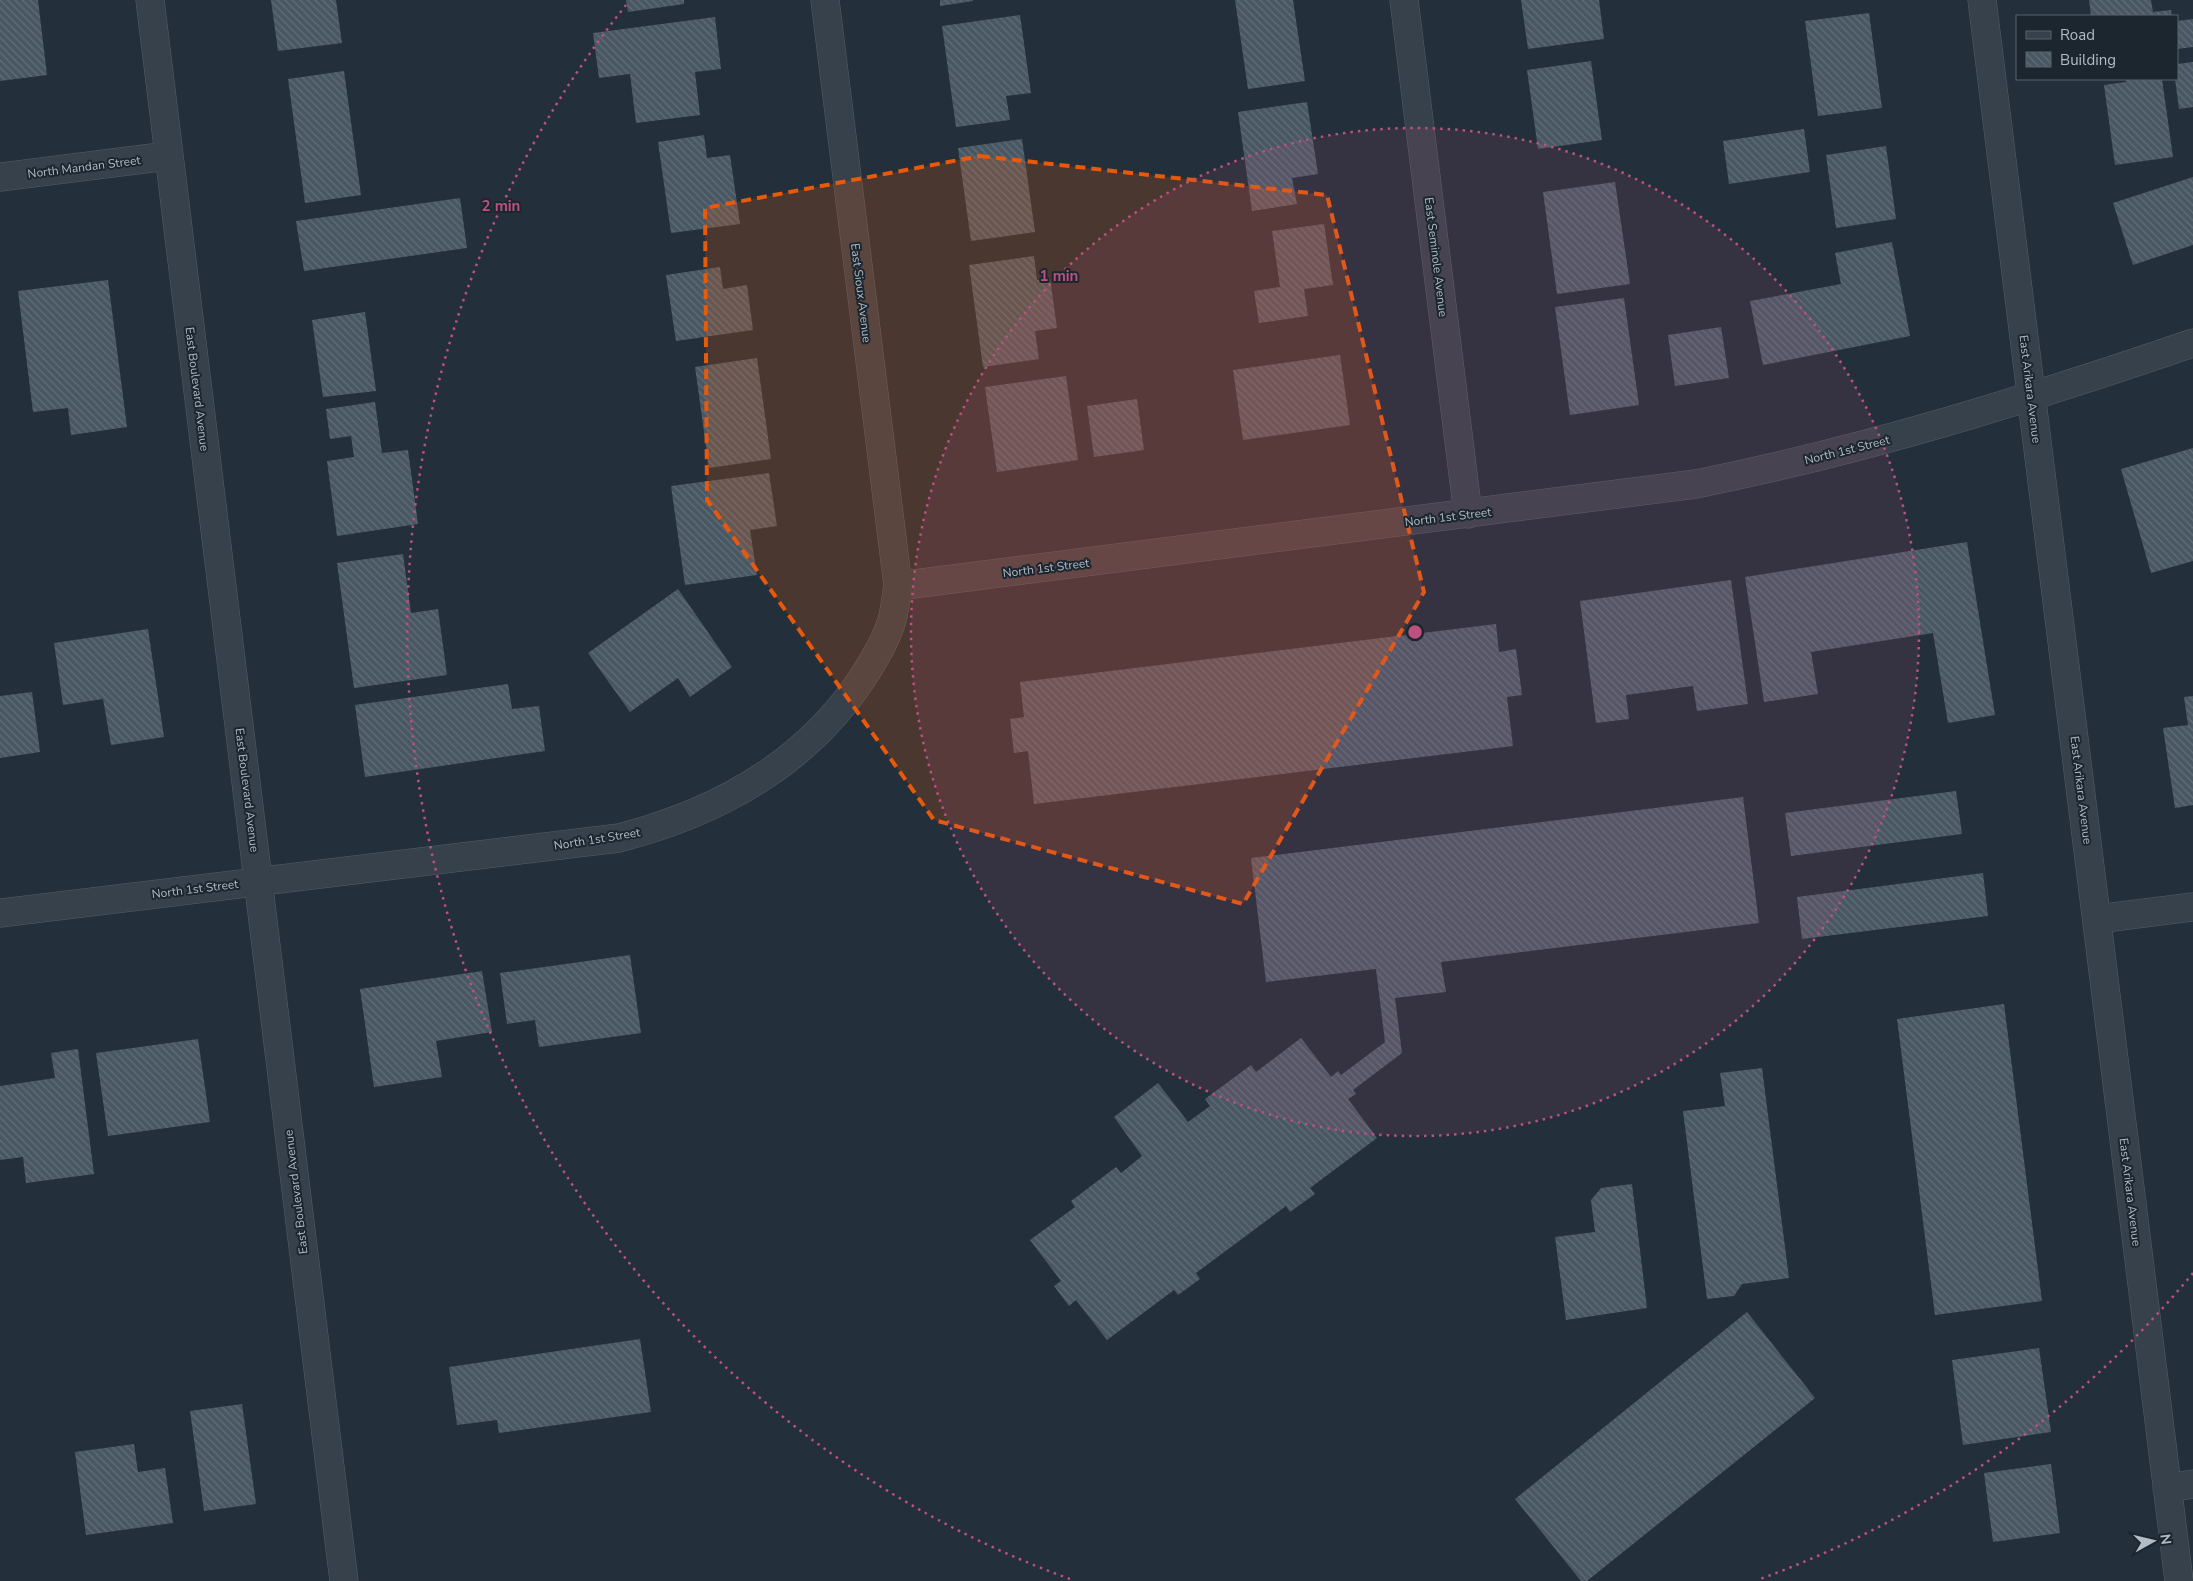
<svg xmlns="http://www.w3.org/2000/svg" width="2193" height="1581" font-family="'Nunito Sans',sans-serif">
<defs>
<pattern id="building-back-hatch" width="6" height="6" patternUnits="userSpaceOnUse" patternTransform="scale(1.25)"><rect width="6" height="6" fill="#495763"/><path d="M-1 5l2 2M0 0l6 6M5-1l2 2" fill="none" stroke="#616d78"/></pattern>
</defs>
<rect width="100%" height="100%" fill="#232f3a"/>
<path fill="url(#building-back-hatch)" d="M0 0H38L47 75 0 81Z
M271 0H336L342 43 278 51Z
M626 0H684V4L628 12Z
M940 0H973V1L940 6Z
M1235 0H1293L1305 81 1248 89Z
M1521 0H1599L1604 39 1528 49Z
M2089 0H2151L2153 12 2171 10 2172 16H2091Z
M1869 13 1882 108 1818 116 1805 21Z
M1020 15 1031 93 1006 96 1010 120 956 127 942 26Z
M715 17 721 69 695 72 700 115 636 123 630 74 599 78 593 33Z
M2193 19V47L2177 49V21Z
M1591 61 1602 140 1538 149 1527 70Z
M2193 62V107L2179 109 2175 79H2177V64Z
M344 71 361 195 305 203 288 79Z
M2126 79H2162L2173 157 2115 165 2104 85 2126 82Z
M1307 102 1318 174 1292 178 1297 204 1252 211 1238 112Z
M1804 129 1810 172 1729 184 1723 141Z
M704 135 707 158 730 155 740 224 671 233 658 142Z
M1022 139 1035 232 971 241 958 148Z
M1886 146 1896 219 1836 228 1826 155Z
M2193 177V245L2133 265 2113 203Z
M1615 182 1630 284 1557 294 1543 192Z
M460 198 467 248 304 271 296 221Z
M1324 224 1333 285 1304 289 1308 316 1259 323 1254 291 1280 287 1272 231Z
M1892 242 1910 336 1763 365 1750 301 1841 284 1835 253Z
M1034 256 1037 280 1050 278 1057 328 1035 331 1039 359 983 367 969 265Z
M720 267 723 289 747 285 753 330 676 341 666 275Z
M108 280 127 427 71 435 68 408 33 412 18 291Z
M1624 298 1639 405 1570 415 1555 307Z
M365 312 376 391 323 397 312 320Z
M1721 327 1729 378 1675 386 1668 335Z
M1340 355 1350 425 1243 440 1233 370Z
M757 358 771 459 709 468 695 367Z
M1066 376 1078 460 997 472 985 387Z
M1137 399 1144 450 1094 457 1087 406Z
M375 402 382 453 408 450 418 524 337 536 327 461 354 457 351 436 330 439 326 409Z
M2193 448V561L2151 573 2121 469Z
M769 473 777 526 750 530 757 575 685 585 671 486Z
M1967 542 1995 715 1948 723 1933 633 1811 652 1818 694 1764 702 1745 577Z
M403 554 411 613 438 609 447 675 354 688 337 563Z
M1731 580 1748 704 1697 711 1693 686 1626 695 1629 719 1596 723 1580 601Z
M678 589 732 667 690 697 678 678 630 712 588 653Z
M1496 624 1499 652 1516 649 1522 695 1507 697 1513 746 1034 804 1028 751 1014 753 1010 719 1024 717 1020 682Z
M148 629 164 737 111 745 103 699 63 705 54 643Z
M508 684 512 709 539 706 545 751 365 777 355 705Z
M32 692 40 752 0 758V696Z
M2193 696V805L2175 808 2163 728 2188 725 2184 697Z
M1956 791 1962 834 1791 856 1785 813Z
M1743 797 1759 923 1441 962 1446 992 1395 998 1402 1053 1353 1090 1356 1094 1348 1099 1377 1138 1310 1188 1315 1194 1290 1212 1286 1206 1196 1273 1200 1279 1178 1295 1174 1290 1107 1340 1076 1300 1069 1306 1054 1286 1061 1281 1030 1240 1075 1207 1071 1201 1116 1167 1121 1173 1142 1156 1114 1117 1158 1083 1188 1122 1210 1106 1205 1099 1251 1065 1256 1072 1301 1038 1331 1077 1338 1071 1341 1075 1385 1042 1376 969 1266 982 1251 858Z
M1983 873 1988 916 1802 939 1797 897Z
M630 955 641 1033 539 1047 535 1020 507 1024 500 973Z
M482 971 492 1032 436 1041 442 1077 374 1087 360 989Z
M2004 1004 2042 1301 1935 1315 1897 1019Z
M198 1039 210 1122 108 1136 96 1053Z
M78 1049 94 1174 26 1183 23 1157 0 1160V1086L55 1078 51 1053Z
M1762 1068 1789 1278 1742 1284 1734 1296 1707 1299 1683 1111 1725 1106 1720 1073Z
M1632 1184 1647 1308 1566 1320 1555 1237 1595 1232 1591 1200 1601 1188Z
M1747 1312 1815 1398 1587 1581H1581L1515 1499Z
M640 1339 651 1412 499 1433 497 1420 457 1425 449 1367Z
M2039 1348 2051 1432 1963 1445 1952 1360Z
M242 1404 256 1504 204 1511 190 1411Z
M134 1444 138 1472 165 1468 173 1523 86 1535 75 1452Z
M2051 1464 2060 1533 1993 1542 1984 1473Z"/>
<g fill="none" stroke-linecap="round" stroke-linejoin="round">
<defs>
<path id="minor" d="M1404 0 1468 514
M1982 0 2179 1581
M0 177 168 156
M898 586 1696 484C1866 450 2029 399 2193 343
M0 913 619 838C716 813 804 765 861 680 873 662 886 641 892 620 895 609 896 597 898 586L825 0
M2097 919 2193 907
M2167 1488 2193 1484"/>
<path id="tertiary" d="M150 0 344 1581"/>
</defs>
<use href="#minor" stroke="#555f68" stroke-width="29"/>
<use href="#tertiary" stroke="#555f68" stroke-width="29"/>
<use href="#minor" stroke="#37414b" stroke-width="28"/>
<use href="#tertiary" stroke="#37414b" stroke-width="28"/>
</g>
<path fill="#e8590c" fill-opacity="0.2" stroke="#e8590c" stroke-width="4" stroke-dasharray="10 6" stroke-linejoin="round" d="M980 156 1327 195 1424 592 1243 904 934 820 707 500 705 208Z"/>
<circle cx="1415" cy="632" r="504" fill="#bc5180" fill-opacity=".12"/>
<g fill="none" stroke="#bc5180" stroke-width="2.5" stroke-dasharray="2.5 5">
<circle cx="1415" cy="632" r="504"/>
<path d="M2193 1273A1008 1008 0 0 1 1760 1579M1070 1579A1008 1008 0 0 1 626 5"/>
</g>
<g text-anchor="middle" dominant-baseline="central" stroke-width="4" stroke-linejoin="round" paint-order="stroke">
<g font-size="12" fill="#b2bcc6" stroke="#1c262f">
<text transform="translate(84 167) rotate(-7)">North Mandan Street</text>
<text transform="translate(1436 257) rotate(83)">East Seminole Avenue</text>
<text transform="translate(861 293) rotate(83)">East Sioux Avenue</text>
<text transform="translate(197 389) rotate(83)">East Boulevard Avenue</text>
<text transform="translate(2030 389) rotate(83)">East Arikara Avenue</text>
<text transform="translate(1847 450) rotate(-14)">North 1st Street</text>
<text transform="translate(1448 517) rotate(-7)">North 1st Street</text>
<text transform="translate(1046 568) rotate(-7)">North 1st Street</text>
<text transform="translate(247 790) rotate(83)">East Boulevard Avenue</text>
<text transform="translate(2081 790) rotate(83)">East Arikara Avenue</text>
<text transform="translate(597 839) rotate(-9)">North 1st Street</text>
<text transform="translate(195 889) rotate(-7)">North 1st Street</text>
<text transform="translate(296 1192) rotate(-97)">East Boulevard Avenue</text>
<text transform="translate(2130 1192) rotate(83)">East Arikara Avenue</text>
</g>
</g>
<circle cx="1415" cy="632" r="8" fill="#bc5180" stroke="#1c262f" stroke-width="2.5"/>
<g font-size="15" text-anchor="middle" font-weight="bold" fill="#bc5180" stroke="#1c262f" stroke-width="4" stroke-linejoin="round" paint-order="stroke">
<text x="501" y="211">2 min</text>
<text x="1059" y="281">1 min</text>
</g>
<rect x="2016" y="15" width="162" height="65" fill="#1c262f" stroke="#58626b"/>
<rect x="2026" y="31" width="25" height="8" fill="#37414b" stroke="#58626b"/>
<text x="2060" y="40" font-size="15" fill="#b2bcc6">Road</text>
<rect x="2026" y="52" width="25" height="15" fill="url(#building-back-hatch)" stroke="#58626b"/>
<text x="2060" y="65" font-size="15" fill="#b2bcc6">Building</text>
<g transform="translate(2153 1541) rotate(82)" stroke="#1c262f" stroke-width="4" paint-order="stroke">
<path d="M0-4L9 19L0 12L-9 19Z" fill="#b2bcc6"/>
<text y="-8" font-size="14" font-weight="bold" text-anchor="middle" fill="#b2bcc6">N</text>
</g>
</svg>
